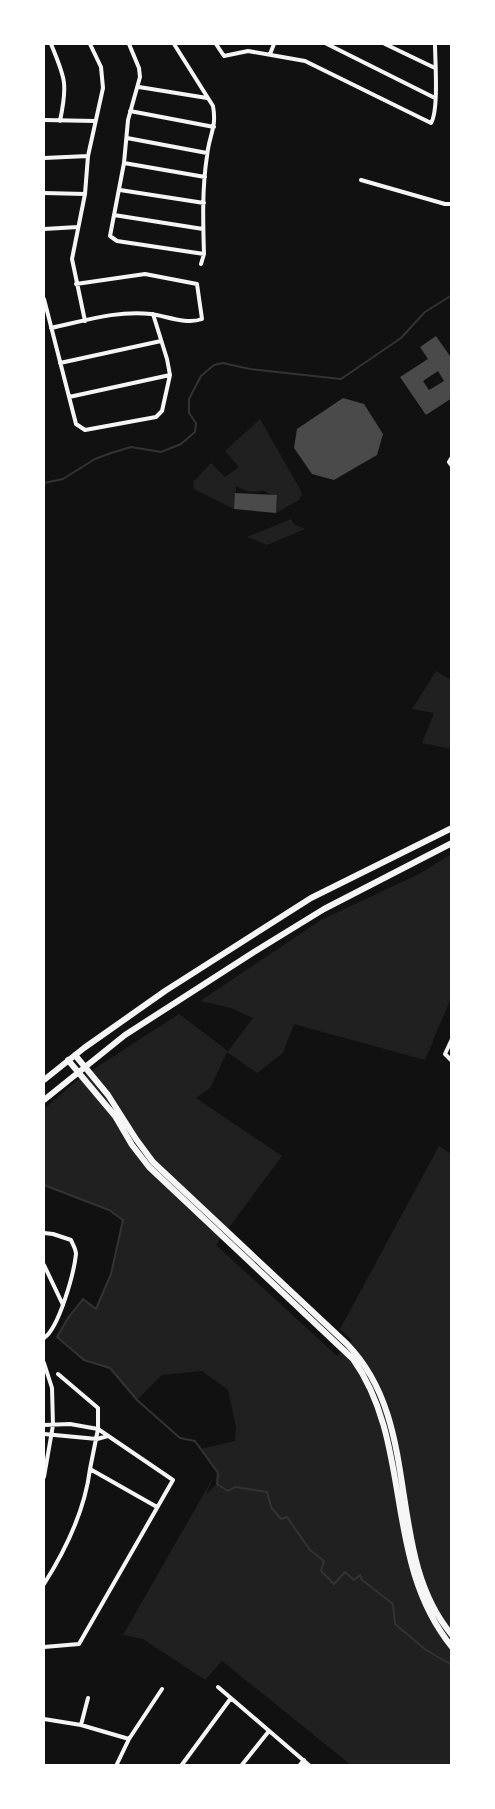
<svg xmlns="http://www.w3.org/2000/svg" width="495" height="1809" font-family="'Public Sans',sans-serif">
<rect width="100%" height="100%" fill="#111"/>
<path fill="#202020" d="M260 419 301 491 302 495 299 500 276 513 277 495H270L264 490C253 493 246 492 236 486L234 509 194 489 193 482 211 463 225 477 239 467 225 451Z
M291 519 294 524 305 529 267 545 247 537Z
M436 671 451 680V749L422 743 434 713 412 709Z
M451 854V998L425 1060 294 1024 283 1053 257 1073 227 1052 210 1088 196 1098 282 1156 216 1245 337 1356 352 1340 340 1329 439 1146 451 1154V1765H351L222 1661 205 1680 143 1639 123 1635 214 1476 206 1494 217 1484 218 1473 201 1449 235 1441 236 1427 228 1390 202 1371 162 1375 137 1400 110 1368 84 1360 57 1337 68 1318 83 1299 96 1308 111 1274 123 1220 109 1209 44 1185V1109L80 1078 179 1014 228 1051 253 1018 231 1008 200 1001 321 920 421 873Z"/>
<g fill="none" stroke-linecap="round" stroke-linejoin="round">
<path stroke="#333" stroke-width="2" d="M44 483 63 479 95 459 111 453 131 447 161 452 181 444 195 432 196 423 189 413V399L201 376 214 365 223 363 250 369 341 379 401 338 425 312 452 295
M44 1185 109 1210 123 1220 111 1274 96 1309 83 1299 68 1318 57 1337 84 1360 110 1368 137 1400 180 1438 195 1441 218 1473 217 1484 228 1491 235 1487 267 1492 271 1507 281 1519 287 1517 310 1550 324 1561 321 1571 334 1584 345 1572 354 1580 360 1575 362 1580 393 1604 395 1624 426 1650 452 1665"/>
</g>
<path fill="#4a4a4a" fill-rule="evenodd" d="M436 336 452 359V398L426 415 400 377 428 359 420 347ZM438 371 444 381 429 390 423 381Z
M343 398 364 404 383 434 377 455 334 480 312 474 294 448 297 429Z
M235 493 277 495 276 513 234 509Z"/>
<g fill="none" stroke-linecap="round" stroke-linejoin="round">
<path stroke="#f5f5f5" stroke-width="4" d="M51 44C65 78 68 83 60 121
M129 44 139 68 140 77 128 120 124 163 110 236 117 241 204 254
M174 44 213 106C217 128 209 135 207 156 202 188 203 222 204 254L201 264
M216 44 224 56 248 51 305 61 431 123C439 110 435 60 435 44
M327 44 435 98
M385 44 435 68
M270 54 274 44
M139 87 207 98
M130 111 214 127
M44 120 95 121
M127 138 207 153
M44 158 88 156
M124 163 205 177
M361 180 445 204H452
M120 190 204 203
M44 193 85 194
M114 215 203 229
M44 229 78 227
M44 299 76 424 85 430 156 417 162 411 170 375 167 359 153 314
M85 321 72 259 85 194 88 156 103 88 101 67 90 44
M51 328C84 321 117 310 151 314 166 316 187 325 202 319L197 284 145 274 76 284
M60 363 161 341
M69 397 170 375
M452 457 449 462 452 466
M452 1039 445 1054 452 1061
M44 1233 53 1234 71 1240C73 1245 76 1249 76 1254 74 1273 59 1328 44 1338
M44 1265 63 1305
M44 1363 52 1388 53 1425 44 1477
M58 1374 98 1408V1429L90 1469
M44 1434 97 1439 108 1436
M44 1584C65 1551 85 1509 90 1469L157 1507
M44 1647 79 1644 173 1480 98 1429 70 1424 44 1425
M218 1687 310 1766
M44 1719 81 1725 129 1739
M81 1725 88 1698
M116 1766 129 1739 162 1689
M181 1766 231 1698
M241 1766 269 1731
M299 1766 304 1760"/>
<path stroke="#f5f5f5" stroke-width="6" d="M75 1055 108 1095 136 1139 153 1162 347 1344C425 1424 383 1553 452 1635
M68 1060 115 1116 132 1145 149 1167 353 1359C414 1445 382 1561 452 1647
M44 1080 84 1048 165 991 311 898 452 828
M44 1100 125 1035 254 952 324 909 452 843"/>
</g>
<rect width="495" height="1809" fill="none" stroke="#ffffff" stroke-width="90"/>
</svg>
